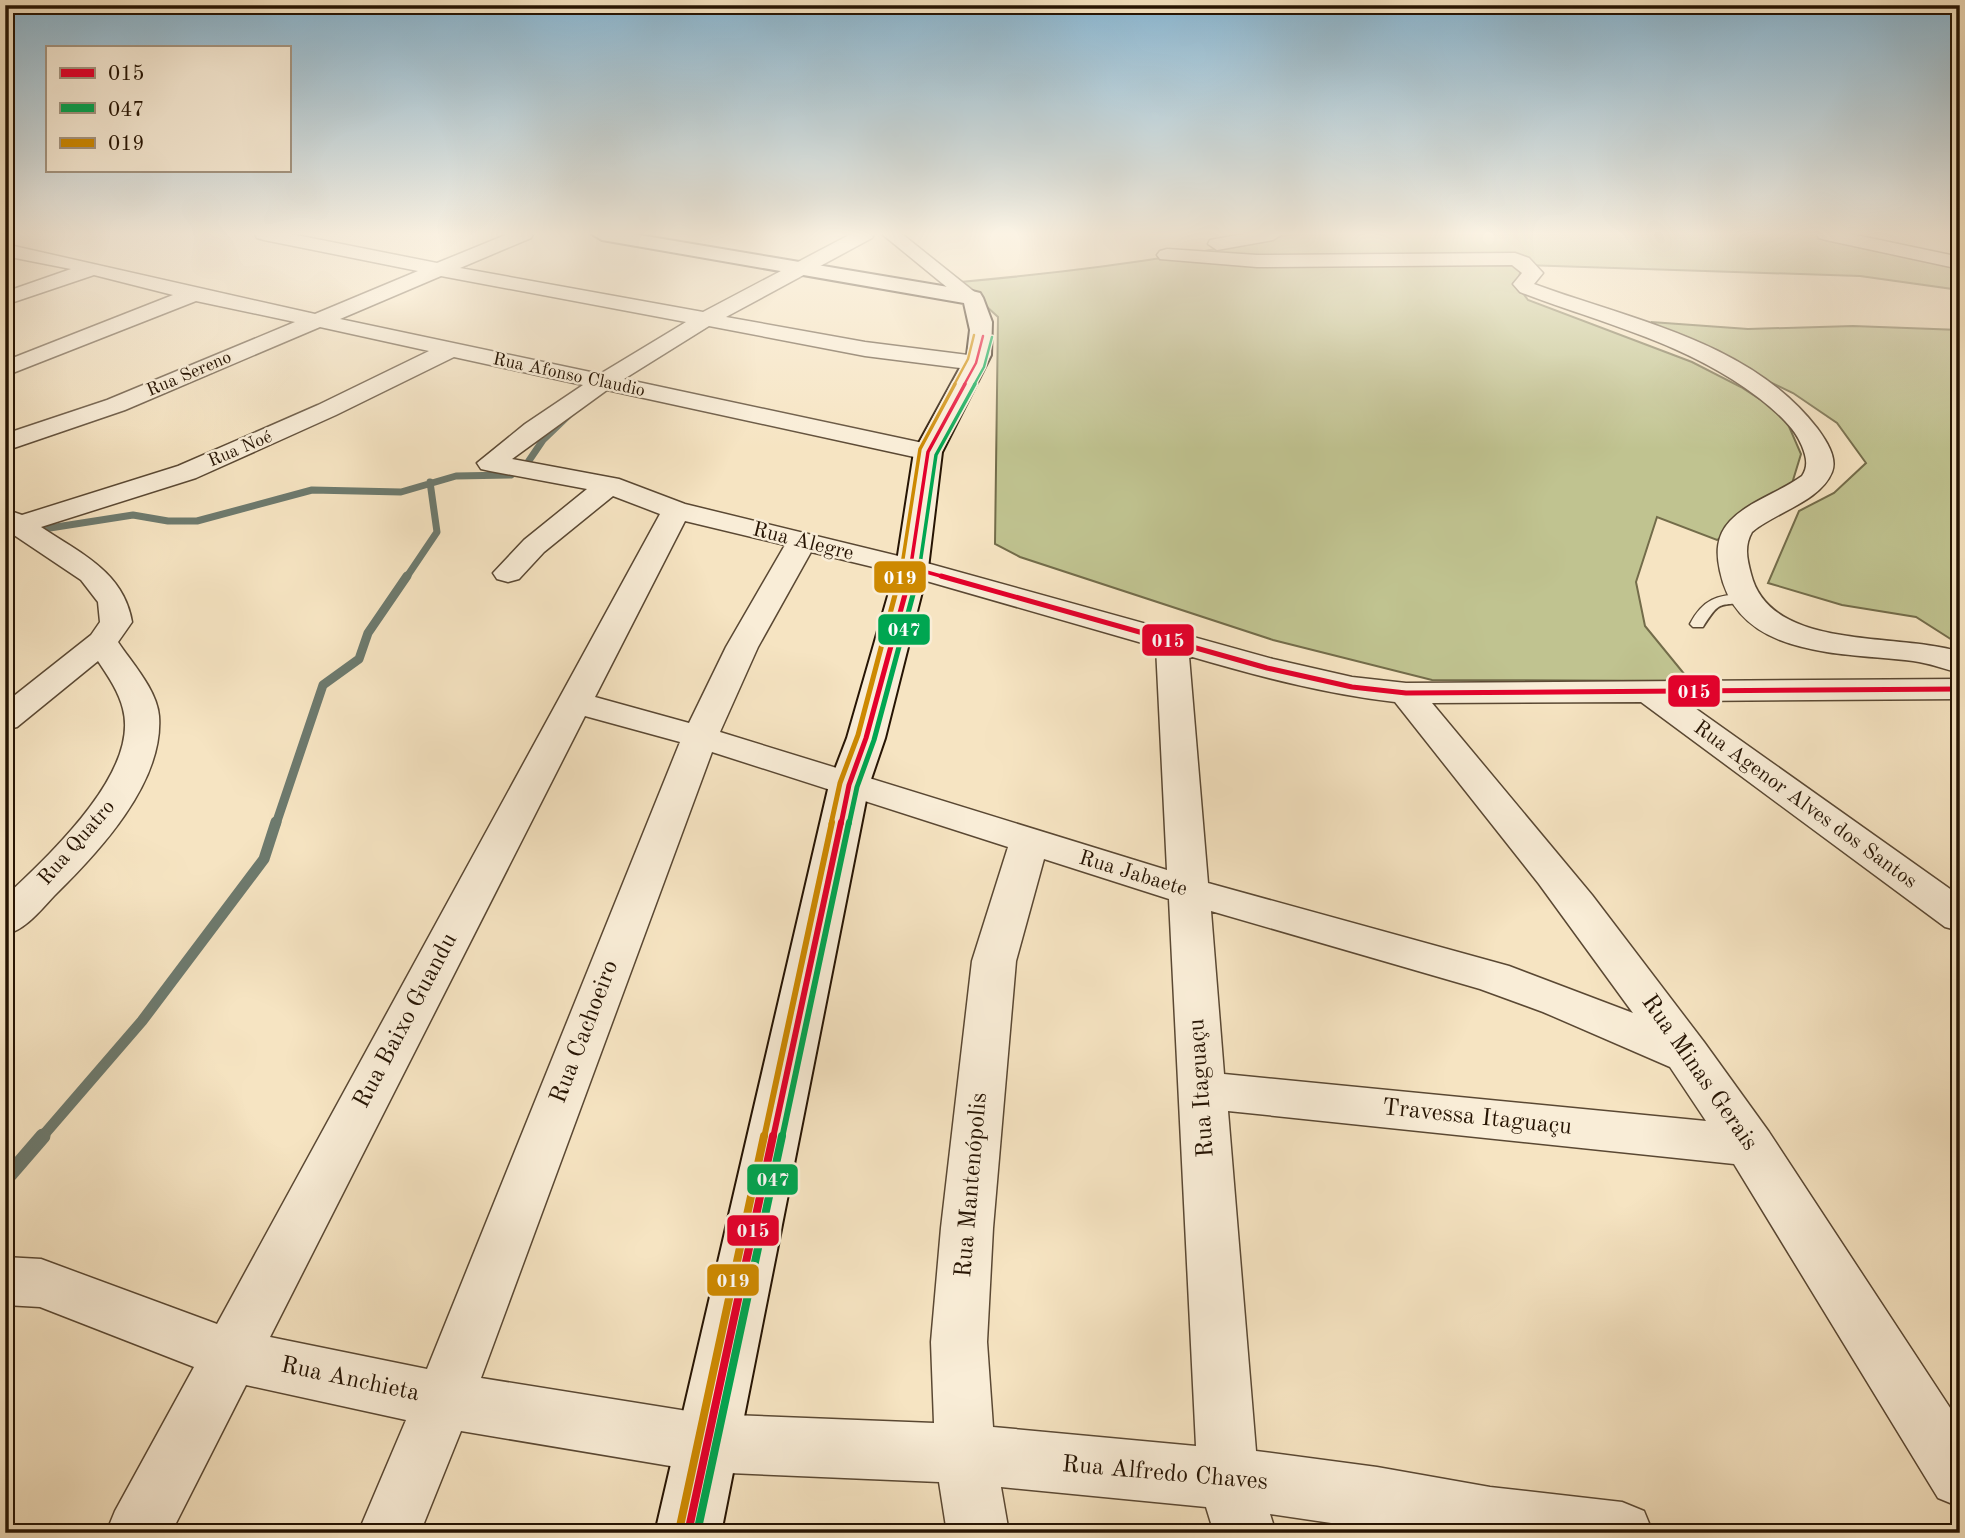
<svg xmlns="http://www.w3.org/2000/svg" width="1965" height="1538" font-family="'Old Standard TT',serif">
<rect width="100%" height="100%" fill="#f6e4c2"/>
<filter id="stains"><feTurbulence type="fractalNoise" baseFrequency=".00286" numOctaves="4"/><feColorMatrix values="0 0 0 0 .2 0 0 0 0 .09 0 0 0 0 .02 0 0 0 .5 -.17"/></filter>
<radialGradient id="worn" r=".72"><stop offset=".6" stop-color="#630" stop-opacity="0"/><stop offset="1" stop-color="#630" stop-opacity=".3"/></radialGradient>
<path fill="#c0c390" stroke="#736c4a" stroke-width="2" d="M1292 234H1818L1960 267V290L1860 276 1522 265 1517 285 1528 300 1692 362 1741 387 1784 415 1801 454 1790 490 1768 516 1717 540 1657 517 1636 582 1645 626 1690 681 1432 680 1273 640 1020 557 995 544 998 317 960 282C1072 272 1182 258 1292 234Z
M1651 322 1748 329 1853 326 1960 330V645L1916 617 1842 605 1768 583 1799 511 1834 493 1866 463 1837 423 1793 393 1694 346Z"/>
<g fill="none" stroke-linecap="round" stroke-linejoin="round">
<path stroke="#6d7a6e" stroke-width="7" d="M5 535 133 515 168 521H197L312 490 401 492 456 476 511 475 526 465 543 440 568 416
M406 578 437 532 430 482"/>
<path stroke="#6d7a6e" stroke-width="9" d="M276 824 323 685 359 659 368 633 407 576"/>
<path stroke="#6d7a6e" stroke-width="11" d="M41 1138 142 1021 264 859 276 822"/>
<path stroke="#6d7a6e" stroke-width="15" d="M5 1180 43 1136"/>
<defs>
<path id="lane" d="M1744 594 1751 598 1749 601C1719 608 1722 597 1703 627H1693L1690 624C1703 599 1717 595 1744 594Z"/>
<path id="street" d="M255 234H291L437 263 508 234H533L531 238 460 268 703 312 851 234H874L872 238 726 317 865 342 976 356 984 358 987 363 984 368 976 370 865 356 709 326 624 379 937 446 941 452 937 458 928 460 607 390 512 459 619 479 685 504 923 562 1273 659 1352 677 1406 683 1960 679V699L1685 701 1960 896V931L1945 927 1641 702 1432 703 1592 895 1704 1042 1769 1132 1960 1423V1507L1938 1498 1734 1164 1228 1111 1256 1451 1377 1467 1490 1487 1622 1502 1644 1511 1653 1533H1399L1270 1514 1276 1533H1214L1206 1507 1001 1487 1009 1533H947L939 1482 706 1472 461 1431 420 1533H358L406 1420 246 1385 171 1533H106L115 1511 194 1367 40 1307 5 1305V1257L41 1259 217 1324 660 514 613 496 544 552 519 579 508 582 497 579 493 573 524 540 587 489 490 471 481 469 477 463 525 424 583 385 454 357 336 415 196 478 41 527C80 553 124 572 132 622L118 642C132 663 157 690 159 716 164 783 98 853 54 896 39 912 26 929 5 935V897C47 857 140 773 123 709 119 692 108 676 98 661L17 727 5 730V703L91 635 100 622 98 602 81 580 5 529V509L22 515 178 466 318 405 429 351 320 327 125 410 5 451V434L107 400 295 322 196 301 5 376V361L173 295 94 275 5 305V292L71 269 5 256V244L315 314 418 271 264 240 257 238ZM441 276 686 322 600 374 340 319ZM685 521 785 545 726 647 689 723 595 697ZM811 552 902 574 1156 647 1167 870 720 732 758 647ZM1189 656C1257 676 1325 694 1395 702L1539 884 1633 1013 1509 966 1208 883ZM585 716 680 742 427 1369 270 1337ZM712 752 1008 847 972 961 941 1228 931 1342 934 1423 706 1414 481 1378ZM1044 859 1169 899 1196 1446 993 1427 987 1342 993 1228 1016 961ZM1211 911 1480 989 1543 1012 1670 1067 1706 1121 1224 1074Z
M882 234H902L982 298 979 302H965Z
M1243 234H1282L1273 240 1217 250 1208 244 1210 240Z
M1817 234H1851L1960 257V269L1826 240 1819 238Z
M1167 249 1257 255 1515 253 1529 258 1543 273 1534 284C1631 320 1750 341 1817 428 1825 439 1838 457 1832 472 1820 502 1775 512 1752 532 1744 546 1747 559 1751 574 1770 652 1899 632 1960 652V673C1944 669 1929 663 1913 661 1845 652 1738 660 1720 571 1716 553 1716 536 1730 521 1749 501 1780 492 1802 476 1809 466 1806 456 1802 446 1794 426 1775 411 1759 398 1688 343 1603 324 1520 292L1513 284 1522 273 1512 265 1257 267 1160 259 1157 255 1160 251Z"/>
<path id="secondary" d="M592 234H633L972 291 980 293 983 298 992 322 991 355 942 452 928 568 885 738 869 785 721 1533H655L829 785 847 738 896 568 914 452 967 355 970 330 964 303 602 240Z"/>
</defs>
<use href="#lane" stroke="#5a4833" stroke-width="3"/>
<use href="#street" stroke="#5a4833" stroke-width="3"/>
<use href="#secondary" stroke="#261403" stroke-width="4"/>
<use href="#lane" fill="#f9edd7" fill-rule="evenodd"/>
<use href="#street" fill="#f9edd7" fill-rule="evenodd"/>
<use href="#secondary" fill="#f9edd7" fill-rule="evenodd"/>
<defs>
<path id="bus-1-far4" d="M964 385 976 363 983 336"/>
<path id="bus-1-far3" d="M912 568 948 578
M909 578 928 452 965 384"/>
<path id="bus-1-far2" d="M941 576 1267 668 1352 687 1406 693 1960 689
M841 824 849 785 866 738 910 576"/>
<path id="bus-1-far1" d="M773 1138 841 822"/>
<path id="bus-1" d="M688 1533 773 1136"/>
<path id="bus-2-far4" d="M974 385 984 367 992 337"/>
<path id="bus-2-far3" d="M918 578 936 455 975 384"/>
<path id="bus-2-far2" d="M849 824 857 787 874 740 918 576"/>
<path id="bus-2-far1" d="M782 1138 849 822"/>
<path id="bus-2" d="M697 1533 782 1136"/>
<path id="bus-3-far4" d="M954 385 968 359 974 335"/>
<path id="bus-3-far3" d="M900 578 920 449 955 384"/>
<path id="bus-3-far2" d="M831 824 840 783 858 735 900 576"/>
<path id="bus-3-far1" d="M764 1138 832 822"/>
<path id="bus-3" d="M679 1531 764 1136"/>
</defs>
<use href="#bus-1-far4" stroke="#f9edd7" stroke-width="5"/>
<use href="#bus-1-far3" stroke="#f9edd7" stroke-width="7"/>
<use href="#bus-1-far2" stroke="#f9edd7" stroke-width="10"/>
<use href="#bus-1-far1" stroke="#f9edd7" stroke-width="11"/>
<use href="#bus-1" stroke="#f9edd7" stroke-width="13"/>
<use href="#bus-2-far4" stroke="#f9edd7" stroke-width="5"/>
<use href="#bus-2-far3" stroke="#f9edd7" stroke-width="7"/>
<use href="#bus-2-far2" stroke="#f9edd7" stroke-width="10"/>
<use href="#bus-2-far1" stroke="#f9edd7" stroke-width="11"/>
<use href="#bus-2" stroke="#f9edd7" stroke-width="13"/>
<use href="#bus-3-far4" stroke="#f9edd7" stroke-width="5"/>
<use href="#bus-3-far3" stroke="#f9edd7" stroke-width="7"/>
<use href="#bus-3-far2" stroke="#f9edd7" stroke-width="10"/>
<use href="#bus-3-far1" stroke="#f9edd7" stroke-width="11"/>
<use href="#bus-3" stroke="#f9edd7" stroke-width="13"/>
<use href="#bus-1-far4" stroke="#e4002b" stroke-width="2.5"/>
<use href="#bus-1-far3" stroke="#e4002b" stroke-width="3.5"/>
<use href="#bus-1-far2" stroke="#e4002b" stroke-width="5"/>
<use href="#bus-1-far1" stroke="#e4002b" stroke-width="6"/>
<use href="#bus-1" stroke="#e4002b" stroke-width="8"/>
<use href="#bus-2-far4" stroke="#00a651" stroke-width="2.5"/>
<use href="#bus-2-far3" stroke="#00a651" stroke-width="3.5"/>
<use href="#bus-2-far2" stroke="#00a651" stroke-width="5"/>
<use href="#bus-2-far1" stroke="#00a651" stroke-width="6"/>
<use href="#bus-2" stroke="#00a651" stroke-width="8"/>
<use href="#bus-3-far4" stroke="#cd8901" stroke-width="2.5"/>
<use href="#bus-3-far3" stroke="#cd8901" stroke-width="3.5"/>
<use href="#bus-3-far2" stroke="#cd8901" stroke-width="5"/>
<use href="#bus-3-far1" stroke="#cd8901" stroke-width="6"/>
<use href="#bus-3" stroke="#cd8901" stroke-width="8"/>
</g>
<linearGradient id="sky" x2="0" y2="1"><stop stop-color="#8ab8d4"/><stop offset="0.52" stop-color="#fbf3e4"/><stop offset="1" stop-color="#fbf3e4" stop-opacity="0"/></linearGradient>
<rect width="1965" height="449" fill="url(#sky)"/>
<g text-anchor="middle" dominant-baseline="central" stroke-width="5" stroke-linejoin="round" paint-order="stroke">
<g font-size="18" fill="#261403" stroke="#f9edd7">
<text transform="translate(189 374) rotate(-23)">Rua Sereno</text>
<text transform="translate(569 375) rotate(12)">Rua Afonso Claudio</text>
<text transform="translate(240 449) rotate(-23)">Rua Noé</text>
</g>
<g font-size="21" fill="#261403" stroke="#f9edd7">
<text transform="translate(803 542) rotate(14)">Rua Alegre</text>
<text transform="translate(1805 805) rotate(36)">Rua Agenor Alves dos Santos</text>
<text transform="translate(77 843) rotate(-49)">Rua Quatro</text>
<text transform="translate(1133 874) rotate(17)">Rua Jabaete</text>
</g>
<g font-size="24" fill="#261403" stroke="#f9edd7">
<text transform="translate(406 1021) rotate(-62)">Rua Baixo Guandu</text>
<text transform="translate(585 1032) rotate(-69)">Rua Cachoeiro</text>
<text transform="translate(1699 1073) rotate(55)">Rua Minas Gerais</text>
<text transform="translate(1202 1088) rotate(-94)">Rua Itaguaçu</text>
<text transform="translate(1477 1118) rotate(6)">Travessa Itaguaçu</text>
<text transform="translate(972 1185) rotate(-85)">Rua Mantenópolis</text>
<text transform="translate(350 1380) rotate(12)">Rua Anchieta</text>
<text transform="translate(1165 1474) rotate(5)">Rua Alfredo Chaves</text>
</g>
</g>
<g stroke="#f9edd7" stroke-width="2.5">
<rect x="873" y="560" width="54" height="34" rx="7" fill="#cd8901"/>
<rect x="877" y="613" width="54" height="33" rx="7" fill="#00a651"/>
<rect x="1141" y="623" width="54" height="34" rx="7" fill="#e4002b"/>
<rect x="1667" y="674" width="54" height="34" rx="7" fill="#e4002b"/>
<rect x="746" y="1163" width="53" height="33" rx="7" fill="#00a651"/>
<rect x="726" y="1214" width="54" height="33" rx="7" fill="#e4002b"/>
<rect x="706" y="1263" width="54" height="34" rx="7" fill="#cd8901"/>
</g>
<g font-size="19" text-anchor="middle" font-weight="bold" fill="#fff">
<text x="900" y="584">019</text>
<text x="904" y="636">047</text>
<text x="1168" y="647">015</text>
<text x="1694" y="698">015</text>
<text x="773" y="1186">047</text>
<text x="753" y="1237">015</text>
<text x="733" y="1287">019</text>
</g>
<rect width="1965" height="1538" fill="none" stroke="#f6e4c2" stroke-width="28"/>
<rect x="7" y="7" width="1951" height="1524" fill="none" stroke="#261403" stroke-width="3.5"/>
<rect x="14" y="14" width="1937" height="1510" fill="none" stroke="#261403" stroke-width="2"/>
<rect x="46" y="46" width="245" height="126" fill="#f9edd7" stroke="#a59682" stroke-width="2"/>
<rect x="60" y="68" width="35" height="10" fill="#e4002b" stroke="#a59682" stroke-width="2"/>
<text x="108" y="80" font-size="21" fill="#261403">015</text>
<rect x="60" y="103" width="35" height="10" fill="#00a651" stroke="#a59682" stroke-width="2"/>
<text x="108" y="116" font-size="21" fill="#261403">047</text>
<rect x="60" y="138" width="35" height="10" fill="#cd8901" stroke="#a59682" stroke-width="2"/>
<text x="108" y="150" font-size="21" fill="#261403">019</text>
<rect width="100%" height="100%" filter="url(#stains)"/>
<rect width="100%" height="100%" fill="url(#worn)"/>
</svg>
